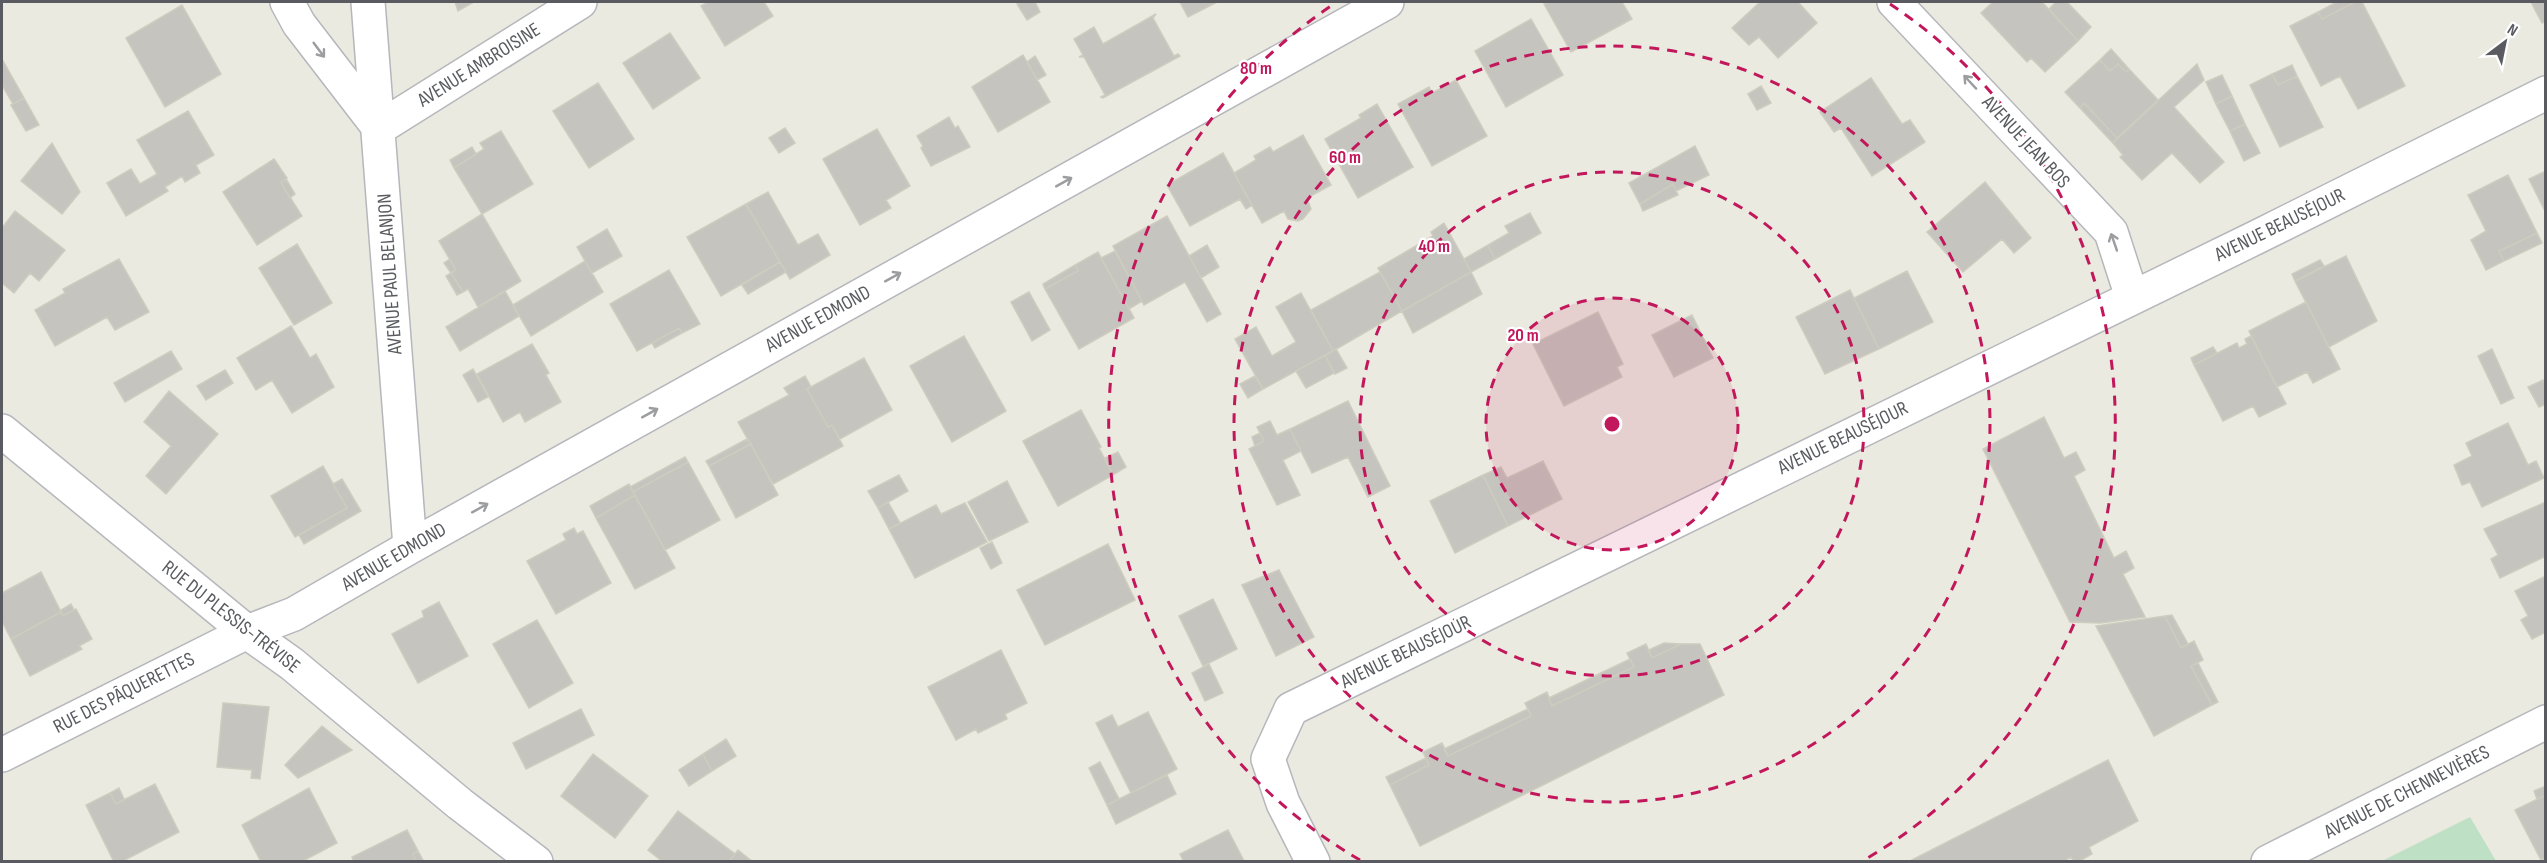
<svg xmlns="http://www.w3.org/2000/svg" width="2547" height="863" font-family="'Sofia Sans Condensed',sans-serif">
<rect width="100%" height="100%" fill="#eaeae0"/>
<path fill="#bee0c4" d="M2470 817 2496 861H2382Z"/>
<path fill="#c6c4be" stroke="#ceccbf" stroke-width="1.5" d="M455 2H474L458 11Z
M708 2H764L773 16 725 46 701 6Z
M1021 2H1035L1040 12 1027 20 1017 4Z
M1180 2H1217L1188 17Z
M1549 2H1622L1632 19 1571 52 1544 4Z
M1760 2H1798L1817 23 1778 58 1759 37 1749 45 1732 28Z
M1993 2H2042L2078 41 2045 72 2031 58 2027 62 1981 13Z
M2056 2H2067L2091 27 2078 41 2049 9Z
M2337 2H2355L2322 19 2318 12Z
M2355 2H2362L2405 86 2358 109 2340 76 2321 86 2290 26 2318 12 2322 19Z
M2531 2H2546V21L2542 23Z
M182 5 221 74 165 107 126 38Z
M1156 14 1153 18 1174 56 1178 54 1180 56 1103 98 1101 97 1105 95 1084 57H1079L1083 55 1074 39 1094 27 1103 44Z
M1531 19 1563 75 1506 107 1475 51Z
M670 33 700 78 653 109 623 63Z
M2111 49 2129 69 2126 72 2118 64 2110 71 2100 60Z
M1023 55 1050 102 998 132 972 87Z
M1035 56 1046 75 1037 80 1027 62Z
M2 59 24 98 13 104 2 85Z
M2100 60 2110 71 2118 64 2126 72 2129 69 2158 100 2117 138 2084 103 2080 108 2065 92Z
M2197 64 2204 80 2174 107 2224 162 2200 183 2172 153 2142 180 2120 157 2123 155 2113 143Z
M2292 65 2297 76 2278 85 2272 74Z
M2272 74 2278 85 2297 76 2323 127 2280 147 2250 85Z
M2222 75 2232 96 2216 104 2206 82Z
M1871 78 1902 124 1910 120 1925 142 1872 176 1841 128 1834 132 1820 112Z
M1456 80 1487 136 1432 166 1398 104 1429 87 1432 93Z
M598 83 634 139 589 168 553 111Z
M1761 86 1771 103 1757 110 1748 94Z
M2232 96 2245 124 2230 131 2216 104Z
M24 98 39 125 26 131 11 105Z
M2084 103 2117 138 2113 143 2080 108Z
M1377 104 1413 167 1358 198 1325 139 1361 118 1359 115Z
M188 111 214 155 196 165 200 173 185 182 182 176 165 187 168 191 126 216 107 183 131 169 140 184 157 174 137 140Z
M949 117 955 128 958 126 970 147 931 166 921 148 923 146 917 136Z
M2245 124 2260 153 2244 161 2230 131Z
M785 128 795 143 779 153 769 138Z
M877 129 910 186 886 200 891 208 860 225 823 159Z
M501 131 533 184 482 214 454 168 484 149 480 143Z
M1303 135 1331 185 1307 198 1311 209 1303 219 1298 221 1288 219 1284 211 1262 223 1234 173 1256 160 1254 156 1270 147 1273 152Z
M52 143 80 192 62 214 21 181Z
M1695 146 1709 175 1676 191 1673 184 1640 204 1629 183Z
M472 147 476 154 454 168 450 160Z
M1223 153 1252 205 1246 209 1240 199 1190 226 1167 185Z
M274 159 287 178 281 183 302 216 257 245 223 192Z
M2546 171V213L2529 179Z
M2508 175 2537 233 2499 251 2504 261 2486 270 2471 240 2486 231 2468 195Z
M286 179 295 194 290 198 281 183Z
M1985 182 2031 238 2014 253 2002 239 1963 272 1927 232Z
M1673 184 1678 195 1643 211 1640 204Z
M768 192 798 245 818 234 830 255 790 279 746 204Z
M746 204 780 262 721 296 687 237Z
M15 211 65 250 39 281 30 273 14 293 2 283V228Z
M1530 213 1541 233 1495 259 1488 245 1509 233 1505 226Z
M482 214 521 281 478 307 468 289 463 292 451 273 456 270 439 241Z
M1167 216 1221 314 1207 322 1185 282 1144 305 1113 246Z
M1444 223 1471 272 1402 311 1378 268 1433 236 1431 232Z
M607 229 622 256 592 273 577 247Z
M2537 233 2542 243 2504 261 2499 251Z
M297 244 332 303 294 325 259 268Z
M1207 245 1219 267 1201 278 1189 256Z
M1488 245 1495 259 1471 272 1464 259Z
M1115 251 1142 301 1129 309 1101 258Z
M1098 252 1134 318 1079 349 1045 289 1078 271 1075 265Z
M2346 256 2377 321 2329 347 2295 281Z
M119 259 149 312 115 330 107 317 55 346 35 310 65 293 63 289Z
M450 259 456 270 451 273 444 263Z
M2320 260 2324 266 2295 281 2292 274Z
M585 261 603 292 531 336 513 305Z
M780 262 786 272 748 294 742 285Z
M1075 265 1078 271 1045 289 1043 284Z
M669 270 700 324 682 333 679 328 637 351 610 304Z
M1907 271 1933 322 1879 349 1854 298Z
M1380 272 1402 311 1333 351 1311 310Z
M1471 272 1482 294 1413 333 1402 311Z
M451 273 463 292 457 295 446 276Z
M1850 290 1879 349 1825 374 1796 317Z
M505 291 519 316 460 351 446 327Z
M1029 292 1050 330 1032 341 1011 302Z
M1301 293 1333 351 1263 389 1235 339 1256 327 1272 356 1296 342 1276 307Z
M2306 302 2340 369 2313 383 2307 372 2277 387 2249 331Z
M1598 312 1623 364 1617 367 1622 377 1564 406 1533 344Z
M1692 315 1713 358 1674 377 1652 335Z
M291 326 310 358 316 354 334 387 292 413 272 380 256 390 237 358Z
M679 328 682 333 655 348 652 343Z
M964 336 1006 411 952 442 910 366Z
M2251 336 2286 404 2259 417 2253 406 2223 421 2194 365 2237 343 2239 348 2247 344 2245 339Z
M532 344 549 373 546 375 561 402 525 422 520 412 503 422 477 374Z
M2213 347 2217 353 2194 365 2191 358Z
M1336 349 1347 368 1335 374 1325 355Z
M2492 349 2514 398 2501 404 2478 356Z
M171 351 182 369 125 402 114 383Z
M1325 355 1334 373 1306 388 1296 371Z
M864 358 892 410 840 439 832 425 828 427 807 389Z
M473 369 488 397 478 402 463 375Z
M225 370 233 383 206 400 197 386Z
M805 376 811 387 807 389 828 427 832 425 843 446 773 484 738 422 789 395 784 388Z
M1255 376 1263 389 1248 398 1240 384Z
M2543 380 2546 386V404L2539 407 2528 387Z
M169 391 218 434 166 494 146 476 171 446 144 422Z
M1348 401 1390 486 1368 497 1348 457 1312 473 1290 429Z
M1081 410 1101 447 1099 448 1113 475 1058 506 1023 441Z
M2044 417 2064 458 2076 452 2085 470 2074 476 2114 558 2126 551 2134 568 2123 574 2145 617 2101 623 2070 622 1983 449Z
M1270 421 1277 435 1290 429 1301 451 1283 460 1300 495 1277 505 1249 449 1264 441 1257 427Z
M2508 423 2528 465 2536 461 2544 478 2482 507 2470 482 2462 485 2454 465 2472 456 2466 443Z
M1260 433 1264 441 1255 446 1252 437Z
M747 439 751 444 709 466 706 461Z
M751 444 778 495 736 518 709 466Z
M1118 452 1126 467 1113 475 1105 458Z
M685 457 688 462 633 492 630 487Z
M1543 461 1562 499 1508 526 1483 475 1501 467 1507 478Z
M688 462 720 520 665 550 633 492Z
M323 466 347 508 295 537 271 496Z
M899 475 908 491 878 508 868 491Z
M1483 475 1508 526 1455 553 1430 501Z
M342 479 361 511 304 544 299 535 347 508 333 484Z
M1007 481 1028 522 989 541 968 502Z
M629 484 635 495 596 518 590 506Z
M635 495 675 568 635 589 596 518Z
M888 502 900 523 889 529 878 508Z
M2546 502V556L2500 578 2491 559 2498 555 2484 529Z
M965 503 987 542 915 578 889 529 936 505 941 514Z
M574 528 577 534 583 531 611 583 556 614 527 561 566 540 563 534Z
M992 542 1002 563 991 569 980 548Z
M1108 544 1135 600 1045 645 1017 590Z
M1279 570 1314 637 1276 656 1242 585Z
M41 572 61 612 11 639 2 621V593Z
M2546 576V632L2532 639 2521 620 2528 616 2515 591Z
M1213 599 1237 649 1203 666 1179 616Z
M439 602 468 656 418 683 392 634 424 617 422 611Z
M71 604 74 610 63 616 61 610Z
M76 609 92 639 79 646 82 649 30 676 11 639 61 612 63 616Z
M2172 615 2188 644 2181 648 2165 616Z
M2165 616 2181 648 2194 641 2203 660 2191 666 2212 705 2154 736 2096 626Z
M537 620 573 683 529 708 493 644Z
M1664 643 1681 644 1652 658 1649 650Z
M1646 644 1652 658 1681 644H1700L1724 695 1420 846 1390 785 1429 765 1423 752 1442 743 1448 756 1531 716 1525 703 1547 692 1552 706 1634 667 1627 653Z
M1001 650 1027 703 1005 714 1007 719 978 733 976 729 956 740 928 687Z
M1630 659 1634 667 1552 706 1549 698Z
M2198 663 2218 702 2212 705 2191 666Z
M1209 664 1223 693 1205 701 1192 673Z
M223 703 269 707 260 779 251 778 252 770 217 767Z
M581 709 594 735 526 769 513 743Z
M1528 709 1531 716 1448 756 1444 749Z
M1148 712 1177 769 1131 793 1096 723 1112 715 1118 727Z
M322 726 352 750 298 778 285 765Z
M726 739 736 756 712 771 703 754Z
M593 754 648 796 615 838 561 796Z
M703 754 712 771 689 786 679 770Z
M1426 758 1429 765 1390 785 1386 777Z
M2108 760 2138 821 2089 847 2092 854 2078 862H2074L2071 857 2062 862H1908Z
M1100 762 1119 799 1107 805 1089 768Z
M1167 775 1176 794 1116 824 1107 805Z
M155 784 179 832 121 862H114L86 805 110 793 116 804Z
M2546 786V795L2537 799 2534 791Z
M119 788 124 799 116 804 110 793Z
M309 788 337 843 301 862H261L242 825Z
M2546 795V858L2541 860 2515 810Z
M678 811 735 854 729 862H663L648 850Z
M407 830 418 851 413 854 416 862H354L352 857Z
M1228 830 1244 861 1184 862 1180 854Z
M738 850 753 862H729Z
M418 851 424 862H416L413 854Z"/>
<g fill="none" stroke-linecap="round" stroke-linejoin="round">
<defs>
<path id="minor" d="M287 2 299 24 379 128
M368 2 410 547
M1894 2 2111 232 2132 297
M379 128 580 2
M2 755 247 632 294 614 410 547 1387 2
M1313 862 1283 803 1268 759 1291 709 2257 237 2546 93
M2268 862 2546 722"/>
<path id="tertiary" d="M2 431 247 632 292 664 460 804 536 862"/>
</defs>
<use href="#minor" stroke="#b6b7bc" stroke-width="36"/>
<use href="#tertiary" stroke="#b6b7bc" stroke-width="36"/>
<use href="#minor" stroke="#fff" stroke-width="33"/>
<use href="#tertiary" stroke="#fff" stroke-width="33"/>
</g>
<defs><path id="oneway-shaft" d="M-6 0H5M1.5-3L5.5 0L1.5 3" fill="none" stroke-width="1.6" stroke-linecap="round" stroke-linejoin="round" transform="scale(1.5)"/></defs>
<g stroke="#9b9da0">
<use href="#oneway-shaft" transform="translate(319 50) rotate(53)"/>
<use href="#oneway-shaft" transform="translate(1970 82) rotate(-133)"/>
<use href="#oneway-shaft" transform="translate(1064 182) rotate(-29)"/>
<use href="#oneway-shaft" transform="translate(2114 242) rotate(-109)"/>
<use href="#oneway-shaft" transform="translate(893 277) rotate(-29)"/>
<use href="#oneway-shaft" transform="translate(650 413) rotate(-29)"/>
<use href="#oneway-shaft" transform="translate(480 508) rotate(-29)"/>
</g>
<circle cx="1612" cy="424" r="126" fill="#c2185b" fill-opacity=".12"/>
<g fill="none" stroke="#c2185b" stroke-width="3" stroke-dasharray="10 8">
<circle cx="1612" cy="424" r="126"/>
<circle cx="1612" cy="424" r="252"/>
<circle cx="1612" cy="424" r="378"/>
<path d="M1360 860A504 504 0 0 1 1334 4M1890 4A504 504 0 0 1 1864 860"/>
</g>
<g text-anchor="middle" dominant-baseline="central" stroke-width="4.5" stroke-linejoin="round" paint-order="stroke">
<g font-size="20" fill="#595b60" stroke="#fff">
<text transform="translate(479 65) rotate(-32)">AVENUE AMBROISINE</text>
<text transform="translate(2026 142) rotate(47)">AVENUE JEAN BOS</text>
<text transform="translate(2280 225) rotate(-26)">AVENUE BEAUSÉJOUR</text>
<text transform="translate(390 274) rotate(-94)">AVENUE PAUL BELANJON</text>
<text transform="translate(818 319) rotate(-29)">AVENUE EDMOND</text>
<text transform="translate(1843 438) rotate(-26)">AVENUE BEAUSÉJOUR</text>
<text transform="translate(394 557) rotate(-30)">AVENUE EDMOND</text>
<text transform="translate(231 617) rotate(38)">RUE DU PLESSIS-TRÉVISE</text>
<text transform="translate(1406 652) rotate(-26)">AVENUE BEAUSÉJOUR</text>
<text transform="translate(124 693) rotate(-27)">RUE DES PÂQUERETTES</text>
<text transform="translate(2407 792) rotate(-27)">AVENUE DE CHENNEVIÈRES</text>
</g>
</g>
<circle cx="1612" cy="424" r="9" fill="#c2185b" stroke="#fff" stroke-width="3"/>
<g font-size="18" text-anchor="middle" font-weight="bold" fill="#c2185b" stroke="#fff" stroke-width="4.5" stroke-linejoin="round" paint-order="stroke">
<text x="1256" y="74">80 m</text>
<text x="1345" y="163">60 m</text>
<text x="1434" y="252">40 m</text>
<text x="1523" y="341">20 m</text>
</g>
<rect width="2547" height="863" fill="none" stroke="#595b60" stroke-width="6"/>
<g transform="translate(2505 42) rotate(32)" stroke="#ffffff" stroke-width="4.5" paint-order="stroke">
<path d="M0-4.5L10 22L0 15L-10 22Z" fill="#595b60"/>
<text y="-9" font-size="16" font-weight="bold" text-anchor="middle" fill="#595b60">N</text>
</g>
</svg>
